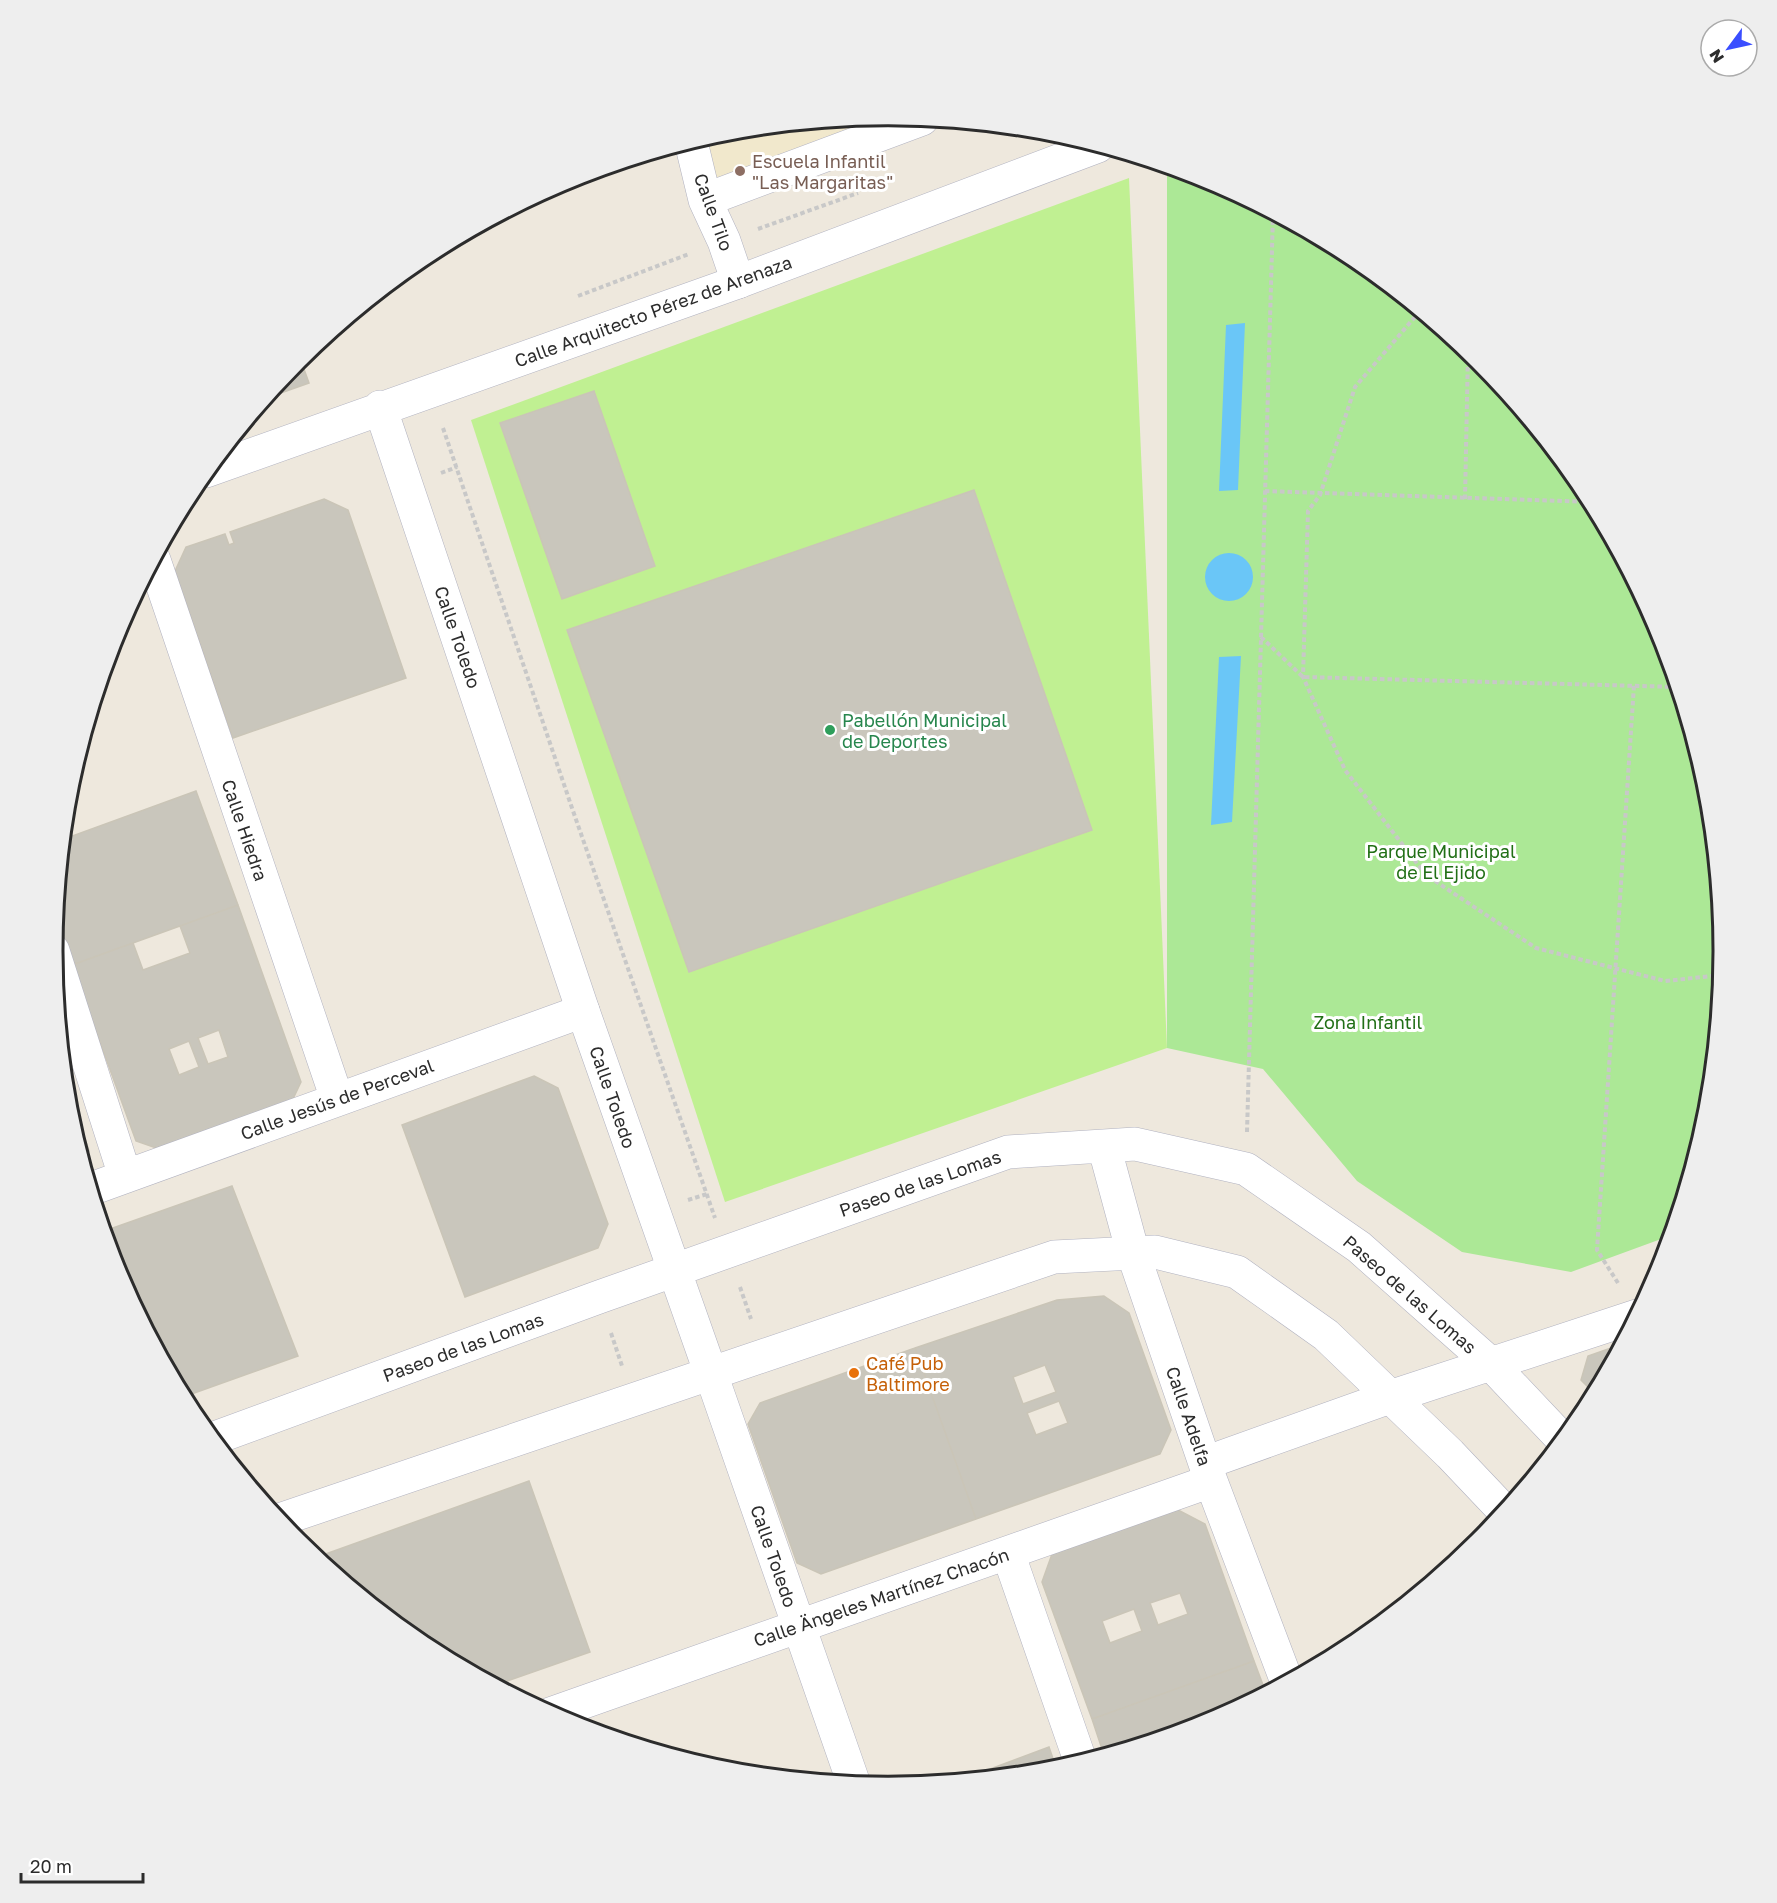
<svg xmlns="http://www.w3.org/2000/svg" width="1777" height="1903" font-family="'Golos Text',sans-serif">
<rect width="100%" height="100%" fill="#eee8dd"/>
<path fill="#f1e8cc" d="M889 116 705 200 691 142 726 132Z"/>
<path fill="#ace896" d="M1167 167 1209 179 1353 257 1480 361 1584 487 1661 632 1708 789 1724 952 1708 1115 1672 1235 1571 1272 1462 1252 1357 1181 1263 1069 1167 1048Z"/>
<path fill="#c0f092" d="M1129 178 1167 1048 725 1202 471 420Z"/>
<path fill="#6ac6f7" d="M1245 323 1238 490 1219 491 1226 325Z
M1205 577a24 24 0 1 1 48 0a24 24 0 1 1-48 0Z
M1241 656 1232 822 1211 825 1219 657Z"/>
<path fill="#c9c6bc" stroke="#cac5b7" stroke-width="1.5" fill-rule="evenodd" d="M300 358 309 383 267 398 298 360Z
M594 391 655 566 562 599 500 423Z
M974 490 1092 830 689 972 567 630Z
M324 499 348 510 406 678 233 738 175 571 186 547 225 534 229 545 234 543 230 532Z
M196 791 238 905 72 965 56 920 64 839Z
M238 905 301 1082 292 1101 159 1149 136 1141 72 965 133 943 143 970 190 953 180 926ZM219 1030 228 1057 208 1064 198 1038ZM189 1041 199 1067 179 1075 169 1049Z
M534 1076 558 1088 608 1224 598 1248 465 1297 402 1125Z
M65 1077 89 1151 83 1163 69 1114Z
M232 1186 298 1356 183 1397 143 1321 110 1229Z
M1104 1296 1129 1313 1171 1430 1160 1454 976 1519 915 1348 1057 1300ZM1045 1365 1056 1392 1023 1404 1013 1377ZM1059 1401 1068 1423 1036 1435 1027 1413Z
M1622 1344 1595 1394 1581 1380 1588 1356Z
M915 1348 976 1519 821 1574 797 1563 748 1424 760 1403Z
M529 1481 590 1652 496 1685 424 1646 322 1563 320 1556Z
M1178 1510 1205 1524 1254 1661 1092 1719 1042 1582 1052 1554ZM1180 1593 1188 1614 1158 1625 1150 1603ZM1134 1609 1142 1631 1110 1643 1102 1621Z
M1254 1661 1266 1693 1208 1724 1104 1755 1092 1719Z
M1049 1747 1057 1770 988 1778 985 1771Z"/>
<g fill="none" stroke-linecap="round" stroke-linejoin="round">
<defs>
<path id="street" d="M691 142 705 200 724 241 738 282
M705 200 922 119
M154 560 337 1099
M53 951 125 1176
M91 1189 583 1011
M1133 1253 1211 1481 1287 1682
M711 1374 854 1784
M1205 1463 1390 1397
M1008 1553 1081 1763
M550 1714 1211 1481"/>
<path id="secondary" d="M380 407 583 1011 711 1374
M206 471 738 282 1098 146
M1104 1146 1133 1253
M1390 1397 1637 1316
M212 1439 599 1297 1008 1152 1135 1144 1246 1169 1359 1247 1491 1364 1563 1440
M279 1520 1054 1257 1155 1252 1237 1272 1326 1335 1450 1454 1505 1512"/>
</defs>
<use href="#street" stroke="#b1b2c0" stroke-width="34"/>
<use href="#secondary" stroke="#b1b2c0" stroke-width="34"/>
<path stroke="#c8c8c8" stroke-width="4" stroke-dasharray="4.5 3" stroke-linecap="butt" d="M758 229 858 193
M578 296 689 254
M1420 311 1355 387 1320 495 1308 511 1303 677 1345 770 1426 875 1536 948 1665 981 1722 975
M443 428 572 808 715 1218
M441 473 457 467
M1265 491 1592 502
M1465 499 1468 351
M1261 637 1303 677 1678 687
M1247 1132 1273 214
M688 1200 707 1194
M1618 1283 1597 1250 1634 685
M740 1287 751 1319
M611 1333 622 1366"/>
<use href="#street" stroke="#fff" stroke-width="33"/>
<use href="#secondary" stroke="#fff" stroke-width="33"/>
</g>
<circle fill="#8d6e63" stroke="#fff" stroke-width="2" cx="740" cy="171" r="6"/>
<circle fill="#2e9e5b" stroke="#fff" stroke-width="2" cx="830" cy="730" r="6"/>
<circle fill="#e8710a" stroke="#fff" stroke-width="2" cx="854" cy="1373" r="6"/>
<g text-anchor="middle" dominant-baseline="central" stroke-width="6" stroke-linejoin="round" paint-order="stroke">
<g font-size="18" fill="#785e54" stroke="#fff" text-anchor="start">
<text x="752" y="161">Escuela Infantil<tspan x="752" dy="21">"Las Margaritas"</tspan></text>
</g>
<g font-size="18" fill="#2c2c2c" stroke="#fff">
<text transform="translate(714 212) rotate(70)">Calle Tilo</text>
<text transform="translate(653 311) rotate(-20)">Calle Arquitecto Pérez de Arenaza</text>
<text transform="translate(458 637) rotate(71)">Calle Toledo</text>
<text transform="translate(245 830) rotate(71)">Calle Hiedra</text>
<text transform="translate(613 1097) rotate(71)">Calle Toledo</text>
<text transform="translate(337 1099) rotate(-20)">Calle Jesús de Perceval</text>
<text transform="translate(920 1183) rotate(-19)">Paseo de las Lomas</text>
<text transform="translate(1410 1294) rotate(41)">Paseo de las Lomas</text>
<text transform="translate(463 1347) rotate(-20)">Paseo de las Lomas</text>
<text transform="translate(1189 1416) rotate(71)">Calle Adelfa</text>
<text transform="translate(774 1556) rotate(71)">Calle Toledo</text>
<text transform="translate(881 1597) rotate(-19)">Calle Ängeles Martínez Chacón</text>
</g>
<g font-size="18" fill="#27864d" stroke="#fff" text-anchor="start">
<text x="842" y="720">Pabellón Municipal<tspan x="842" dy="21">de Deportes</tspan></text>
</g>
<g font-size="18" fill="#216f16" stroke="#fff">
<text x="1441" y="851">Parque Municipal<tspan x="1441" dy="21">de El Ejido</tspan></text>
<text x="1368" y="1022">Zona Infantil</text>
</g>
<g font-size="18" fill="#c56008" stroke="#fff" text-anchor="start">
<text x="866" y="1363">Café Pub<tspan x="866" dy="21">Baltimore</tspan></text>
</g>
</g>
<path d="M0 0H1777V1903H0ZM63 951a825 825 0 1 1 1650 0a825 825 0 1 1-1650 0Z" fill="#eee" fill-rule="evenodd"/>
<path fill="none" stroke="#2c2c2c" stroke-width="3" d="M63 951a825 825 0 1 1 1650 0a825 825 0 1 1-1650 0Z"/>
<g transform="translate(1729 48) rotate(237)"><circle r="28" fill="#ffffff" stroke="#ababab" stroke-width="1.5"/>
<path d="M0-4.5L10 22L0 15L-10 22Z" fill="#3a4eff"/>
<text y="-9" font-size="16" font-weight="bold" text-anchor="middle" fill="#2c2c2c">N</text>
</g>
<path d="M21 1873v9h122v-9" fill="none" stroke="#2c2c2c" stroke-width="3"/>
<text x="30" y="1873" font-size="18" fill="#2c2c2c" stroke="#ffffff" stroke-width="4.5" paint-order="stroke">20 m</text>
</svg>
